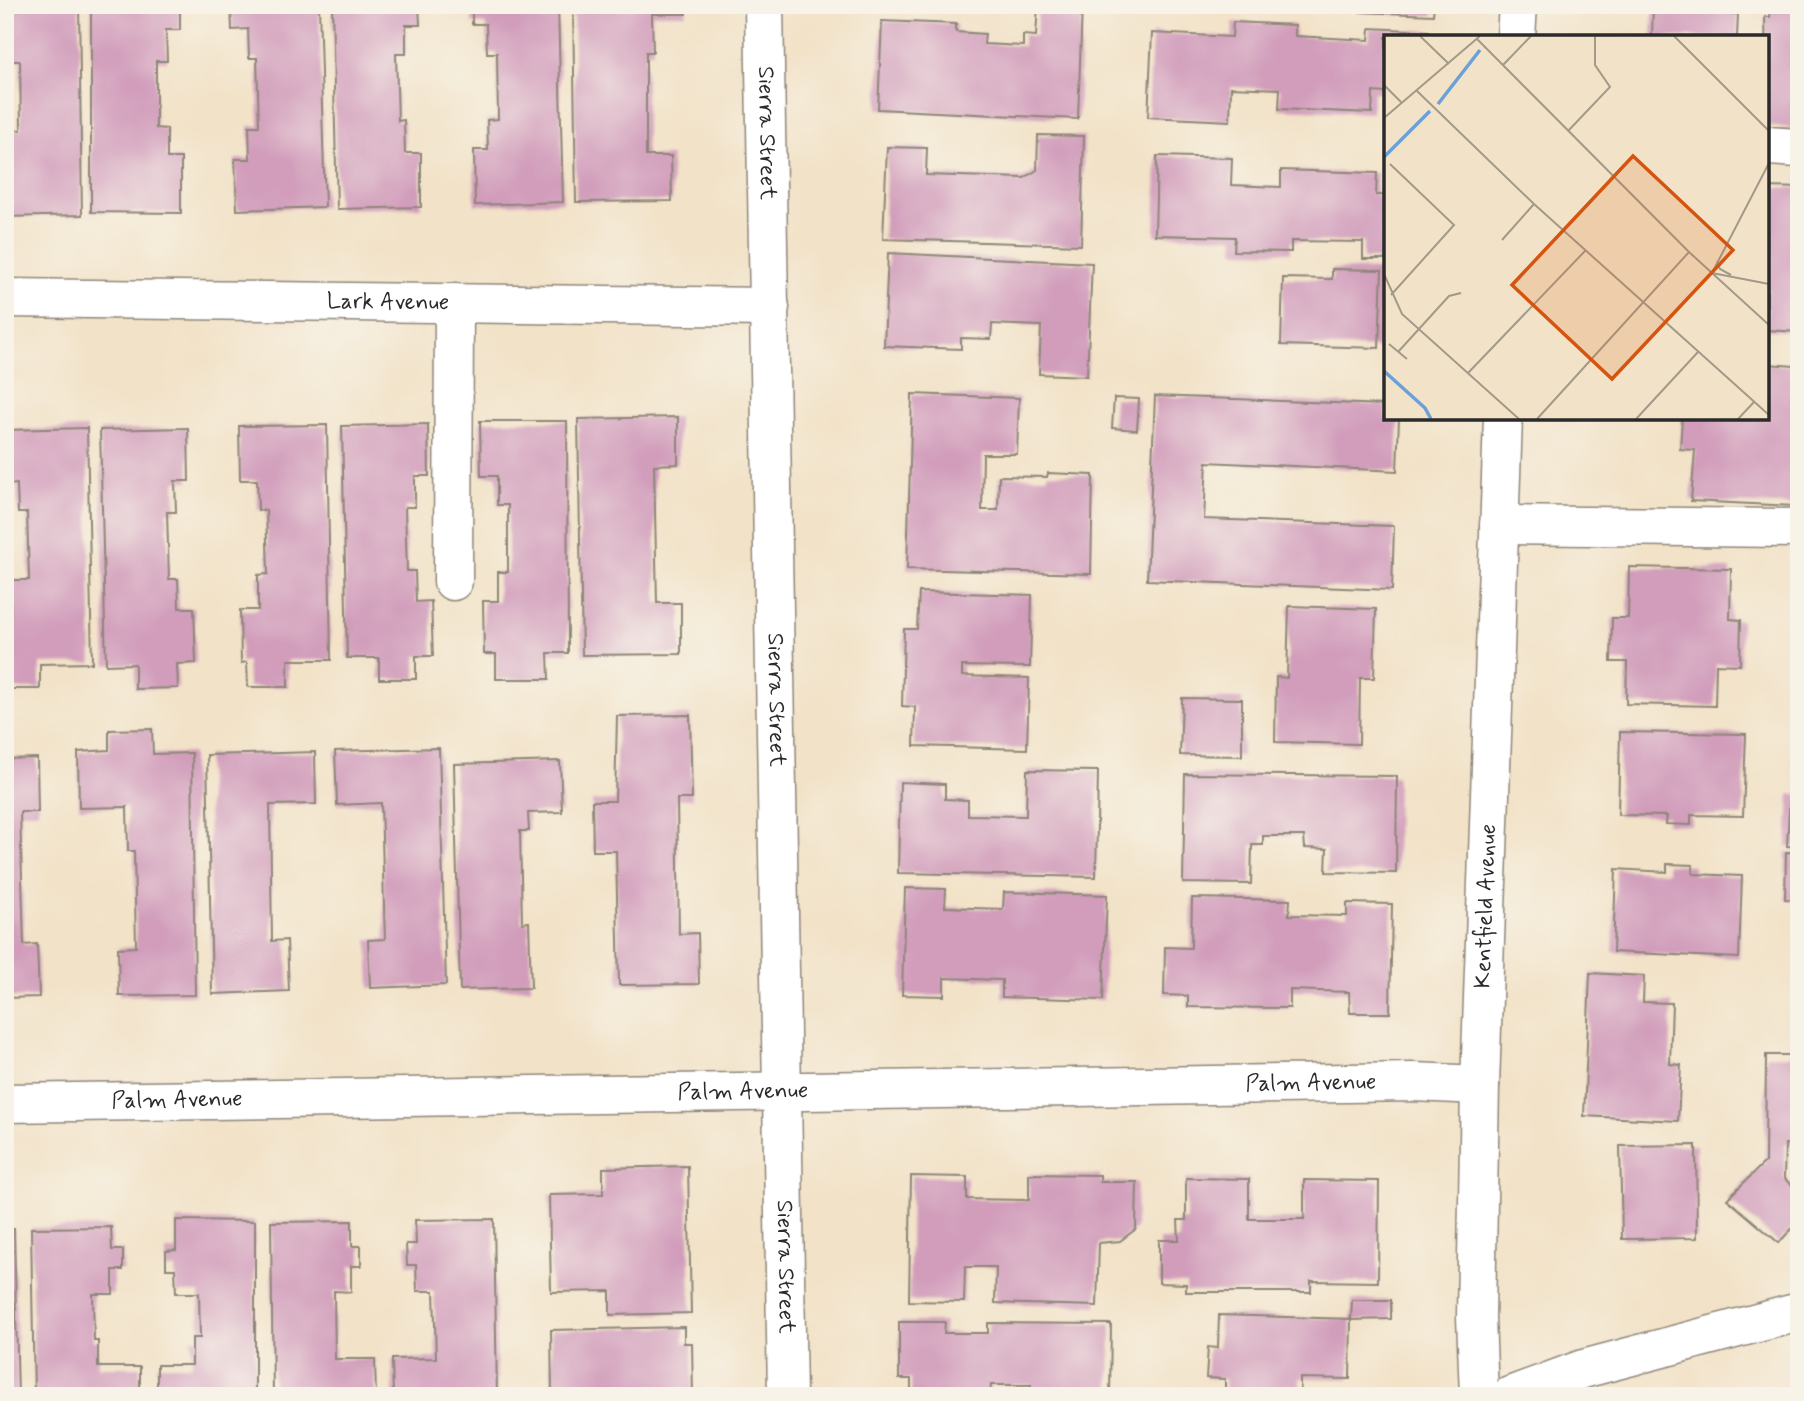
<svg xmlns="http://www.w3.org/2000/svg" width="1804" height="1401" font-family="Mynerve,sans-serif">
<rect width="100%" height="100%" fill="#f7f3e8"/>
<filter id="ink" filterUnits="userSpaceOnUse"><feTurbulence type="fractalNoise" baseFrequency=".0143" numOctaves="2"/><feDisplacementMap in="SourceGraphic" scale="14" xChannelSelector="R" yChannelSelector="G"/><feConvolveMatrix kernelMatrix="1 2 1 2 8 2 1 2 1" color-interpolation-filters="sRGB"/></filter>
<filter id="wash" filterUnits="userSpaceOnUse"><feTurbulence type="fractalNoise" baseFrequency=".00686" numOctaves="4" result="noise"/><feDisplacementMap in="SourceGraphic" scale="28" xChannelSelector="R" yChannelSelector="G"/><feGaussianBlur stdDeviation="1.57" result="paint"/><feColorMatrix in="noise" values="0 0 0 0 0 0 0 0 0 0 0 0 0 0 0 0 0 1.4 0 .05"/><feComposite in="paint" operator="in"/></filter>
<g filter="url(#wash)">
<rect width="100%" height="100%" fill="#f2e2c7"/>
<g id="blocks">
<path fill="#d19dbb" d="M5 5H79L82 215 5 217V173H10V129L21 130 20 61H5Z
M91 5H180V30H166L167 61H156V128L167 129V158H181V213L91 212Z
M231 5H319L325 207 237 210 235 159H250L249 126H259L257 58H249L248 29 232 30Z
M332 5H419L420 25H406V54H396L398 121 404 120 405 153H421V207L337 209Z
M472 5H558L563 202 475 205 474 150H488L487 120 498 119 497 53H487L486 24H472Z
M573 5H686V14H652L653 52H646V156H671L672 201 576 202Z
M1038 5H1082L1078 119 878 109 882 21 956 24V32L985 34 984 44 1023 46V35L1036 36Z
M1361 5H1434L1433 15 1360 12Z
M1653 5H1732V14H1738L1737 37H1652Z
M1771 5H1799V128L1767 127 1765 17H1770Z
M1233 22 1295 25V36L1369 40 1370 28 1429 31V37H1386V93L1373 92 1372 113 1279 109 1280 89 1231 87 1230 121 1148 117 1152 33 1232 37Z
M1038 135 1084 136 1081 245 883 239 887 147 927 148 926 175 1024 178 1037 170Z
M1157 156 1232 158 1231 185 1281 187V170L1377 173 1376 195H1386V259H1363V242L1291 241V252L1234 251 1235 237 1155 235Z
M1767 187 1799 188V332L1767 330Z
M888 253 1092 263 1087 376 1039 374 1041 326 992 324 991 339 961 338V349L884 346Z
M1332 269 1382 270 1379 348 1281 345 1283 278 1332 279Z
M1767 364 1795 366 1793 410 1799 411 1795 506 1691 501 1695 450 1680 449 1682 418H1767Z
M912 394 1019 398 1017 454H983L982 510H998L999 476 1047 477 1048 473 1093 475 1091 574 907 569Z
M1155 396 1386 405V418H1399L1397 471 1207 462 1204 519 1394 526 1392 590 1147 580Z
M1114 398 1139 399 1137 430 1112 428Z
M678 417V464L654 465 657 603H681V654L582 655 578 419Z
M480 421H567L568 653H548L549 679H496V654H484L483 601H498V572H508V505H497V476H481Z
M428 424 429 476H415V507H405L407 571H415L416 602 431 601 433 656H416V679H379V658H347L342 426Z
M327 425 331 660H288V687H248L247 662 241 663 240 610H258V575L268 574 266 510H258L257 480H240L239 426Z
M87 428 92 663 40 664V689H5V619H11L10 580H29L27 513H18L17 484 5 485V430Z
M188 428 189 481H175L176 512H167L169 579H178L179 608H194L196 663 177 664 178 688 135 689V664L106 665 100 430Z
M1629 567 1731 569 1730 619 1741 620 1740 665 1716 664 1715 706 1626 704 1627 662H1611L1612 618H1628Z
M919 592 1032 595 1030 667 962 666V676L1029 678 1027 749 914 746 915 707 902 706 904 629H917Z
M1289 606 1376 609 1374 678H1360L1359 744 1275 742 1276 677 1287 678Z
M1182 698 1242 699V756L1180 755Z
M690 715 692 799H677L679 934 698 933 699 984 619 985 616 851H593L592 801H615L617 716Z
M152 729 153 754 192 753 195 995 119 996 118 948 136 947 134 851H128L127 807 79 808 78 752 109 750V730Z
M1620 732 1746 734 1743 816 1691 815V825L1666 824 1667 816 1618 815Z
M439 748 446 985 370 988 368 940 385 939 381 803 337 805 335 751Z
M315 752 316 804 270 805 272 941 287 940 289 991 212 994 207 755Z
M37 758 38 812H20L24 945 37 944 39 997 5 998V759Z
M560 761 562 812 528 813 529 831H520L522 923 529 922 531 988 460 990 454 764Z
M1027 770 1098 771 1096 877 898 873 900 782 945 784V799L968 800V815L1026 816Z
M1185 774 1397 776 1396 873 1326 872 1327 849 1305 848 1304 836H1263V845H1252L1251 884 1183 883Z
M1790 794H1799V847L1787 846Z
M1786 852 1799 853V900L1785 899Z
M1667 864 1693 865V874L1742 876 1739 958 1613 952 1616 869 1667 872Z
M905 888 946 889 945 907 1003 909 1004 892 1107 895 1103 1000 1002 997V980L944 978V996L902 995Z
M1192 898 1290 900 1289 915 1347 916V903L1392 904 1390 1013H1350L1349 992 1290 990V1008L1188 1007V996L1164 995 1165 947 1191 948Z
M1590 973 1644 976 1643 1002 1672 1003 1670 1064 1681 1065 1678 1121 1584 1116Z
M1766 1055H1799V1145L1785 1144 1784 1178 1799 1192V1220L1779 1243 1727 1199 1765 1162Z
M1696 1145 1697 1238 1622 1239 1620 1146Z
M688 1166 691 1313 610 1315V1291L551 1292 549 1195 603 1194V1168Z
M1029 1174 1100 1175V1182H1137L1136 1229 1120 1241 1099 1243 1097 1306 995 1303 996 1267H965L964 1302 909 1301 911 1176 967 1177V1199L1029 1200Z
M1186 1178 1249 1179V1219H1304V1180L1379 1181 1378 1282 1311 1281V1292H1186V1284L1159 1283V1240H1179L1178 1220H1186Z
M494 1219 497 1396H393L392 1359 436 1358 434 1291H417L416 1265H407L406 1244H416L415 1220Z
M176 1220 255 1221V1396H157V1365H192V1338H200L199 1293H176L175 1269H166V1251L176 1250Z
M352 1221V1246H361V1266H351V1292L334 1291 335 1359H375L376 1396H273L271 1222Z
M111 1227 112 1250H123V1270H113V1294H93L94 1341H98V1367H140V1396H34L31 1228Z
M5 1229H14L18 1396H5Z
M1352 1300H1391V1319L1351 1320Z
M1219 1315 1351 1319 1350 1379 1300 1378V1396H1249V1391H1225V1379L1206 1378 1208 1347 1218 1348Z
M899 1322H945L944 1333H988V1323L1111 1324 1110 1396H1031V1385H991L990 1396H911V1379H899Z
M684 1327V1343H692L693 1396H552L551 1330Z"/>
</g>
</g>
<g filter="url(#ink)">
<use href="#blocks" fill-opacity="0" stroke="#8e8679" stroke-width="2"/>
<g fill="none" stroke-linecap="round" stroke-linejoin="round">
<defs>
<g id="minor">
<path id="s1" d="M764 5 787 1396"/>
<path d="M1516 37 1518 5"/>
<path d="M1767 146 1799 148"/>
<path id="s2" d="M5 298 770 307"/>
<path d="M1499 525 1799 528"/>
<path d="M453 581 454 303"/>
<path id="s3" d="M5 1103 1414 1082 1480 1085"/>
<path id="s4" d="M1479 1396 1476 1317 1480 1085 1503 418"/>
<path d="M1510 1396 1583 1369 1799 1312"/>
</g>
</defs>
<use href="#minor" stroke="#8e8679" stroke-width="41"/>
<use href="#minor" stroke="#fff" stroke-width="38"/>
</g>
</g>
<g text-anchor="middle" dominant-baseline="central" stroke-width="5" stroke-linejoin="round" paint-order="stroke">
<g font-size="23" fill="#2b2b2b" stroke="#f7f3e8">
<text stroke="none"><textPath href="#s1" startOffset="128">Sierra Street</textPath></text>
<text stroke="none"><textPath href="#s2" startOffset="383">Lark Avenue</textPath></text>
<text stroke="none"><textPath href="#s1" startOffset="695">Sierra Street</textPath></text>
<text stroke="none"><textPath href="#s4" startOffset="490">Kentfield Avenue</textPath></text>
<text stroke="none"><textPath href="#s3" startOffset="1306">Palm Avenue</textPath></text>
<text stroke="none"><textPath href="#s3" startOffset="738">Palm Avenue</textPath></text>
<text stroke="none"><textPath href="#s3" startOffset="172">Palm Avenue</textPath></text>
<text stroke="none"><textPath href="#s1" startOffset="1262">Sierra Street</textPath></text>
</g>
</g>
<g transform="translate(1384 35)">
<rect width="385" height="385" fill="#f2e2c7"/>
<path fill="none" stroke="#6ca0d8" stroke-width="3.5" d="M54 69 96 15M0 122 46 76M0 336 41 373 47 384"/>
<path fill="none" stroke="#a29989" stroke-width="2" d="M36 1 65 29M290 1 385 96M93 4 305 217 385 290M119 30 147 1M0 50 17 67M33 56 150 169 385 380M0 83 96 1M184 96 226 52 211 30V1M6 129 70 190 7 260M118 205 150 169M333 226 336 234 347 240M328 238 385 128M328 238 385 249M0 239 18 279 135 384M5 309 23 324M14 317 65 261 77 258M84 338 201 216M153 384 305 217M252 384 314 317M354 384 370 367"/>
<path fill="#d5540f" fill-opacity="0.15" stroke="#d5540f" stroke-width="3.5" d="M249 121 349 215 228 344 128 250Z"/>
<rect width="385" height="385" fill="none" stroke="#2b2b2b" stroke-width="3.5"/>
</g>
<rect width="1804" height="1401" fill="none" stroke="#f7f3e8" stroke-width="28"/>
</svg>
